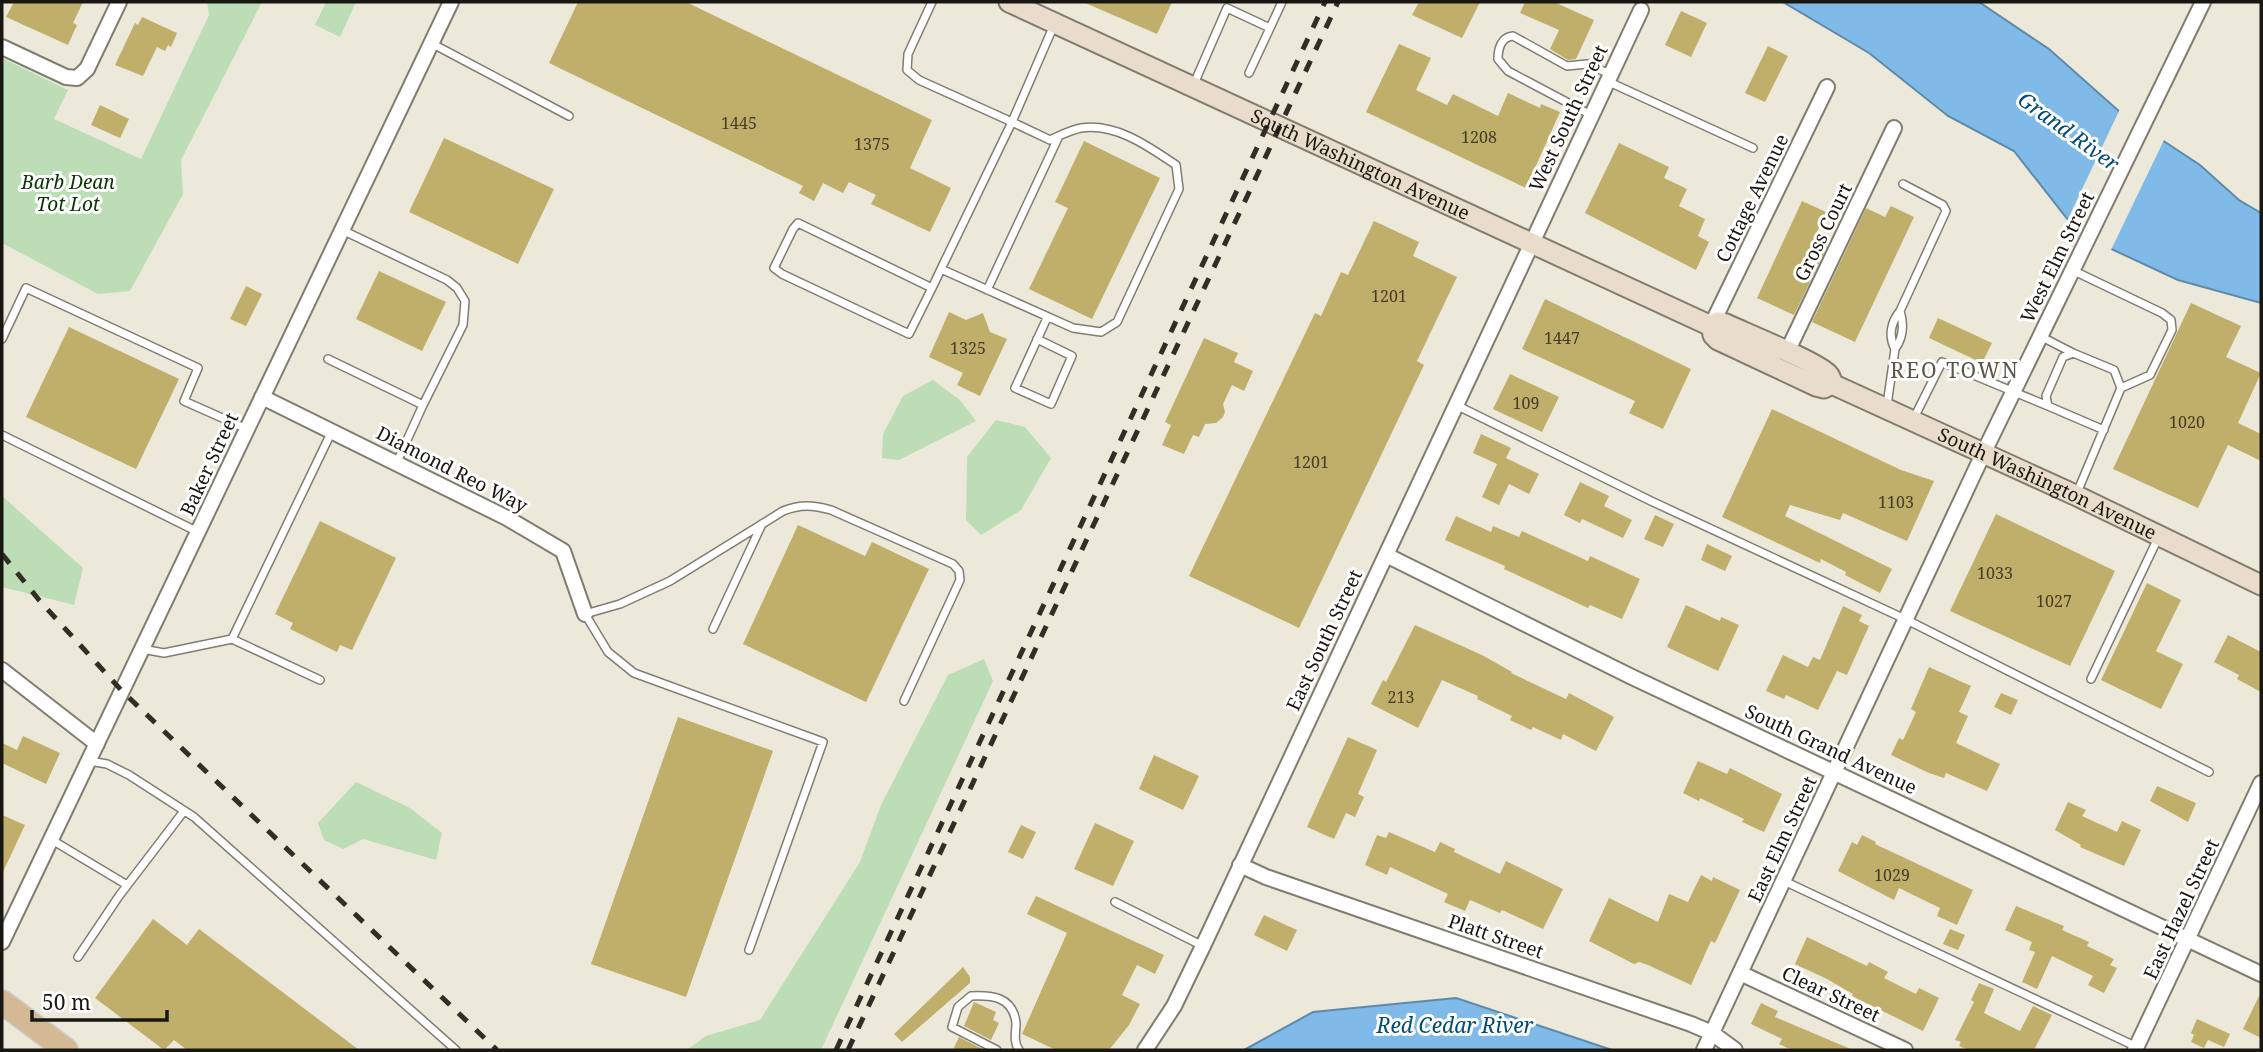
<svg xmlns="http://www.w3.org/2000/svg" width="2263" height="1052" font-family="'Noto Serif',serif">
<rect width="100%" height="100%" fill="#ece9da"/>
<path fill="#bcddb6" d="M207 2H262L181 160 183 194 130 291 98 294 2 243V58L68 90 54 119 141 159 209 15Z
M326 2H356L340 37 315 25Z
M933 380 960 400 976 421 899 460 882 458 883 434 903 396Z
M996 420 1025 427 1051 458 1021 510 981 535 966 520 967 457Z
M2 496 83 568 74 605 2 587Z
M984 659 993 681 821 1050H687L706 1036 760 1020 860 862 881 805 948 675Z
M356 782 410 808 442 833 436 860 363 839 343 849 324 840 318 823Z"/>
<path fill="#7fbae8" stroke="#6089a8" stroke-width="2" d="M1783 2H1979L2049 49 2121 113 2200 165 2239 200 2261 213V303L2178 280 2079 234 2014 151 1948 116 1869 53Z
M1456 998 1612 1050H1244L1313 1012Z"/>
<path fill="#ece9da" d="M2120 109 2165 138 2110 252 2077 236 2066 223Z"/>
<path fill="#c0af6a" d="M14 2H83L73 23 77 25 68 45 6 17Z
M578 2H686L932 120 910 168 951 188 930 232 871 204 876 195 849 182 843 193 823 183 814 201 799 193 803 186 549 63Z
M1083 2H1172L1157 34Z
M1419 2H1480L1462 38 1412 15Z
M1525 2H1554L1594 20 1576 59 1568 60 1550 49 1559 30 1520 13Z
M1681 11 1707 23 1691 57 1665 45Z
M142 17 177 33 171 47 168 45 165 51 157 47 143 76 115 65 135 23 138 25Z
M1399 44 1431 58 1416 90 1447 105 1453 94 1498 116 1508 93 1540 108 1541 104 1560 112 1526 188 1366 112Z
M1768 46 1788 56 1765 102 1745 93Z
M100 105 129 119 120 138 91 125Z
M444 138 554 189 518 264 409 212Z
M1084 141 1160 178 1092 319 1029 289 1068 208 1055 202Z
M1619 143 1669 167 1664 178 1687 189 1679 206 1705 219 1698 236 1709 242 1696 270 1585 213Z
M1802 201 1826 212 1813 241 1827 247 1794 315 1757 298Z
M1891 206 1914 217 1855 342 1812 322 1866 208 1885 217Z
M1374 221 1419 242 1413 256 1457 277 1417 361 1424 365 1299 628 1189 576 1315 313 1321 316 1341 272 1348 275Z
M379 271 446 302 422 351 356 319Z
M246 286 262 294 246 326 230 319Z
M1545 299 1691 369 1663 429 1629 413 1635 401 1522 349Z
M2191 303 2241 326 2226 357 2261 373 2238 423 2261 434V461L2228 445 2198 508 2113 469Z
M949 312 966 320 983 313 990 332 1007 339 980 396 957 385 963 373 929 357Z
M1938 318 1992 343 1982 363 1929 338Z
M69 327 179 379 136 469 26 417Z
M1204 338 1238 353 1234 362 1253 371 1244 391 1232 385 1223 404 1225 412 1223 417 1216 423 1205 424 1199 437 1193 435 1184 454 1162 445 1171 425 1165 422Z
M1510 374 1559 397 1542 432 1493 409Z
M1772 409 1901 470 1934 481 1907 541 1843 513 1840 520 1790 505 1785 516 1892 569 1880 593 1845 575 1846 572 1821 559 1820 563 1722 517Z
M1481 434 1511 448 1506 458 1539 474 1529 494 1509 484 1499 505 1482 497 1497 464 1473 453Z
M1580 482 1609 496 1604 506 1632 520 1623 538 1582 519 1580 523 1564 515Z
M1996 514 2115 571 2070 666 1950 611Z
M1655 515 1674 524 1663 547 1644 539Z
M1456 516 1491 532 1493 526 1519 537 1522 531 1588 561 1590 556 1640 579 1622 619 1590 605 1588 608 1504 569 1505 566 1445 540Z
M320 521 396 558 352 650 340 645 337 652 290 629 293 623 275 614Z
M798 525 865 556 872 542 929 569 866 702 743 644Z
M1707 544 1732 556 1725 571 1701 560Z
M2147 583 2181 600 2156 651 2183 664 2161 709 2101 680Z
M1686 605 1720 621 1721 617 1739 625 1718 671 1667 647Z
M1843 606 1862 615 1859 621 1869 626 1847 675 1837 671 1818 710 1786 695 1784 699 1766 691 1783 655 1808 667 1813 657 1820 660Z
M1415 625 1482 655 1512 672 1511 673 1566 699 1569 693 1614 717 1596 751 1563 734 1561 740 1533 727 1531 730 1510 720 1512 716 1477 699 1478 696 1442 680 1418 728 1371 704 1383 680 1386 682Z
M2228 635 2261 652V692L2237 679 2239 675 2214 662Z
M1929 667 1971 686 1959 712 1968 716 1956 743 2000 764 1987 791 1946 773 1944 778 1929 773 1891 755 1899 738 1903 740 1916 712 1911 709Z
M2001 693 2018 700 2011 715 1994 707Z
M678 717 773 751 686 997 591 964Z
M23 736 60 753 46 784 2 763V743L17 750Z
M1348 737 1377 750 1358 794 1364 797 1355 817 1346 813 1334 839 1307 827Z
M1154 755 1199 776 1183 810 1139 789Z
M1698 761 1727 774 1730 768 1782 794 1764 832 1742 822 1744 819 1700 798 1699 801 1683 793Z
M2157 786 2196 803 2188 822 2150 801Z
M2068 802 2086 810 2082 816 2117 832 2122 821 2141 830 2124 866 2080 847 2081 845 2055 830Z
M2 815 25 825 2 874Z
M1095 823 1134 841 1113 886 1074 869Z
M1021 825 1036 832 1023 859 1008 852Z
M1389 832 1435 852 1440 842 1455 849 1454 852 1500 874 1506 861 1563 889 1543 929 1502 910 1500 913 1470 900 1465 911 1444 902 1448 894 1390 867 1387 875 1365 865 1377 835 1386 838Z
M1862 835 1876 842 1875 844 1973 890 1957 925 1937 916 1940 908 1899 888 1894 900 1838 871 1852 842 1857 845Z
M1701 875 1712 881 1713 877 1740 890 1715 943 1711 941 1691 985 1648 965 1639 962 1634 964 1589 941 1609 898 1658 922 1669 894 1688 902Z
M1036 896 1164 955 1155 974 1137 965 1122 995 1140 1004 1129 1025 1109 1050H1056L1022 1034 1067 933 1027 914Z
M2016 906 2064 926 2062 930 2089 942 2087 946 2114 959 2110 965 2117 968 2104 993 2088 985 2093 976 2052 956 2037 989 2022 982 2035 952 2029 950 2032 942 2005 930Z
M1264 915 1297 930 1287 951 1254 935Z
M153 919 187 945 199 929 359 1050H187L174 1040 164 1050 95 998Z
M1950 929 1965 935 1958 950 1943 944Z
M1807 937 1867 966 1869 962 1888 972 1884 978 1916 994 1919 988 1939 998 1923 1031 1852 996 1853 994 1827 979 1795 964Z
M963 967 970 977V983L902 1042 894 1034Z
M1979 983 1994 989 1984 1013 2020 1031 2033 1006 2052 1015 2034 1050H1969L1959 1046 1961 1042 1955 1040 1974 1002 1971 1000Z
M2261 992V1038L2243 1029Z
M974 1002 996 1012 993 1020 999 1023 991 1040 964 1026Z
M1761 1003 1778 1011 1775 1017 1853 1050H1792L1779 1044 1782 1039 1751 1024Z
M2197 1019 2230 1034 2224 1047 2208 1040 2204 1048 2191 1042 2194 1035 2191 1033Z
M959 1037 984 1050H953Z"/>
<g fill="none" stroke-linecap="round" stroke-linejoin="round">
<defs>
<path id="lane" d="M932 2 908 54 907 70 919 80 1012 122 1054 25
M431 43 569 116
M1249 73 1270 28
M1607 81 1753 148
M1193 86 1227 8 1270 28 1282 2
M1591 115 1508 71 1498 59C1498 49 1501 37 1513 36L1567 66 1587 64 1610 74
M342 230 447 280 457 288 465 301 463 325 423 405 397 462
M2072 270 2162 313 2171 320 2172 330 2150 375 2121 388
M932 288 909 334 782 274 774 268 793 229 798 223 932 288 941 269 1012 122 1050 140C1059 136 1070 130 1081 128 1116 123 1148 146 1176 165L1179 189 1117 322 1101 332 1073 328 941 269
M987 290 1059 136
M1900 311 1946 211 1943 205 1903 184
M2040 336 2073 353
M2 339 26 288 198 368 184 401 247 429
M1037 339 1072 356 1051 404 1015 388 1047 318
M328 359 423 405
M1456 405 1651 501 1905 619 2209 772
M1887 405 1895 349C1888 336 1891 322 1900 311 1904 324 1903 338 1895 349
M1914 418 1942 362 2048 406
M2 435 198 532
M2076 495 2121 388 2114 370 2073 353 2063 357 2046 396 2048 406 2104 430
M713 629 762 524
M232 639 332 431
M142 649 164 653 232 639 320 680
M2091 679 2159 536
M89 761 107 764 129 775 194 817 456 1050
M52 840 127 885
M1784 881 2137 1047
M1115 902 1203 946
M749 950 823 742 634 673 608 652 585 614 620 604 670 581 783 511C801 504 813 505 831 510L953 564 959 571 960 580 904 701
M78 957 119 896 184 811
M997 1050 952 1027 958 1007 971 996C993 995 1013 997 1016 1023 1016 1033 1013 1041 1019 1050"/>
<path id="street" d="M2 47 66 77 77 78 87 69 119 2
M1711 326 1827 87
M1787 352 1894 128
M262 397 507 518 563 551 585 614
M1386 555 1632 677 2261 974
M2 670 97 744
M1240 865 1266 877 1691 1024 1712 1033 1735 1050
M2 942 451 2
M1740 973 1905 1050
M1145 1050 1174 1006 1203 946 1641 10
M1704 1050 1983 454 2203 2
M2135 1050 2261 783"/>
<g id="secondary">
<path id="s1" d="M1009 2 1711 326"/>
<path id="s2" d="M1832 384 1824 388 1816 386 1718 340 1713 335 1711 326 1718 322 1726 324C1743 332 1819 363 1828 374 1831 377 1831 379 1832 384L2075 495 2261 585"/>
</g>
<path id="primary" d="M2 1002 66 1050"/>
</defs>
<use href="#lane" stroke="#807d70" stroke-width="10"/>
<use href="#street" stroke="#807d70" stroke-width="18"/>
<use href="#secondary" stroke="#807d70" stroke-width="23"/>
<use href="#primary" stroke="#cccccb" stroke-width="26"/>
<use href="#lane" stroke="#fff" stroke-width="7"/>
<use href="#street" stroke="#fff" stroke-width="14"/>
<use href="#secondary" stroke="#e9dcca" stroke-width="19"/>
<use href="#primary" stroke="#d3b994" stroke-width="23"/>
<path stroke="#302e27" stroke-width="5" stroke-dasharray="12 12" stroke-linecap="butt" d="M2 554 39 600 122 691 497 1050
M836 1050 1325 2
M848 1050 1338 2"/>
</g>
<g text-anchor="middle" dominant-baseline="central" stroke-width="6" stroke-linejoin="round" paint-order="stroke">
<g font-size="16" fill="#423d27">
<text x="739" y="123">1445</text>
<text x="1479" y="137">1208</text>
<text x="872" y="144">1375</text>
<text x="1389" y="296">1201</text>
<text x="1562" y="338">1447</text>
<text x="968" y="348">1325</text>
<text x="1526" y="403">109</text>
<text x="2187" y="422">1020</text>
<text x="1311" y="462">1201</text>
<text x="1896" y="502">1103</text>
<text x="1995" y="573">1033</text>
<text x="2054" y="601">1027</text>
<text x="1401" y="697">213</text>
<text x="1892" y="875">1029</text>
</g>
<g font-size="19" fill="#181711" stroke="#fff">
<text transform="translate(1568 118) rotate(-65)">West South Street</text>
<text stroke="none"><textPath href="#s1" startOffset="387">South Washington Avenue</textPath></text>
<text transform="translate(1752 198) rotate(-64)">Cottage Avenue</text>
<text transform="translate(1823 232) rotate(-64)">Gross Court</text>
<text transform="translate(2057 257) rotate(-64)">West Elm Street</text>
<text transform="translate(209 464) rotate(-65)">Baker Street</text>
<text transform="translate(452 469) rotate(27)">Diamond Reo Way</text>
<text stroke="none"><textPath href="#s2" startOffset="520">South Washington Avenue</textPath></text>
<text transform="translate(1324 640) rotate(-65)">East South Street</text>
<text transform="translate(1831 749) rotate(25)">South Grand Avenue</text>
<text transform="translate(1782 839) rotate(-65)">East Elm Street</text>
<text transform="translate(2181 909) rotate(-65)">East Hazel Street</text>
<text transform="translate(1496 936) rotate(19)">Platt Street</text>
<text transform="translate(1831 994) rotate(25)">Clear Street</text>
</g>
<g font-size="19" font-style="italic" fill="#073600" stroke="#fff">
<text x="68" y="182">Barb Dean<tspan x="68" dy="22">Tot Lot</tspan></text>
</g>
<g font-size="21" font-style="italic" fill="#014c77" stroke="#fff">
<text transform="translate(2069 131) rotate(36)">Grand River</text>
<text x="1455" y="1025">Red Cedar River</text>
</g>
<g font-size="21" letter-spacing="2" fill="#59564a" stroke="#fff">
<text x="1955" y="370">REO TOWN</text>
</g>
</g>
<rect width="2263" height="1052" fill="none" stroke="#181711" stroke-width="7"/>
<path d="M32 1010v10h135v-10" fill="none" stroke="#181711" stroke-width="3.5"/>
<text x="42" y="1010" font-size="21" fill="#181711" stroke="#ffffff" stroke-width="5" paint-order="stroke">50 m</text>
</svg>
